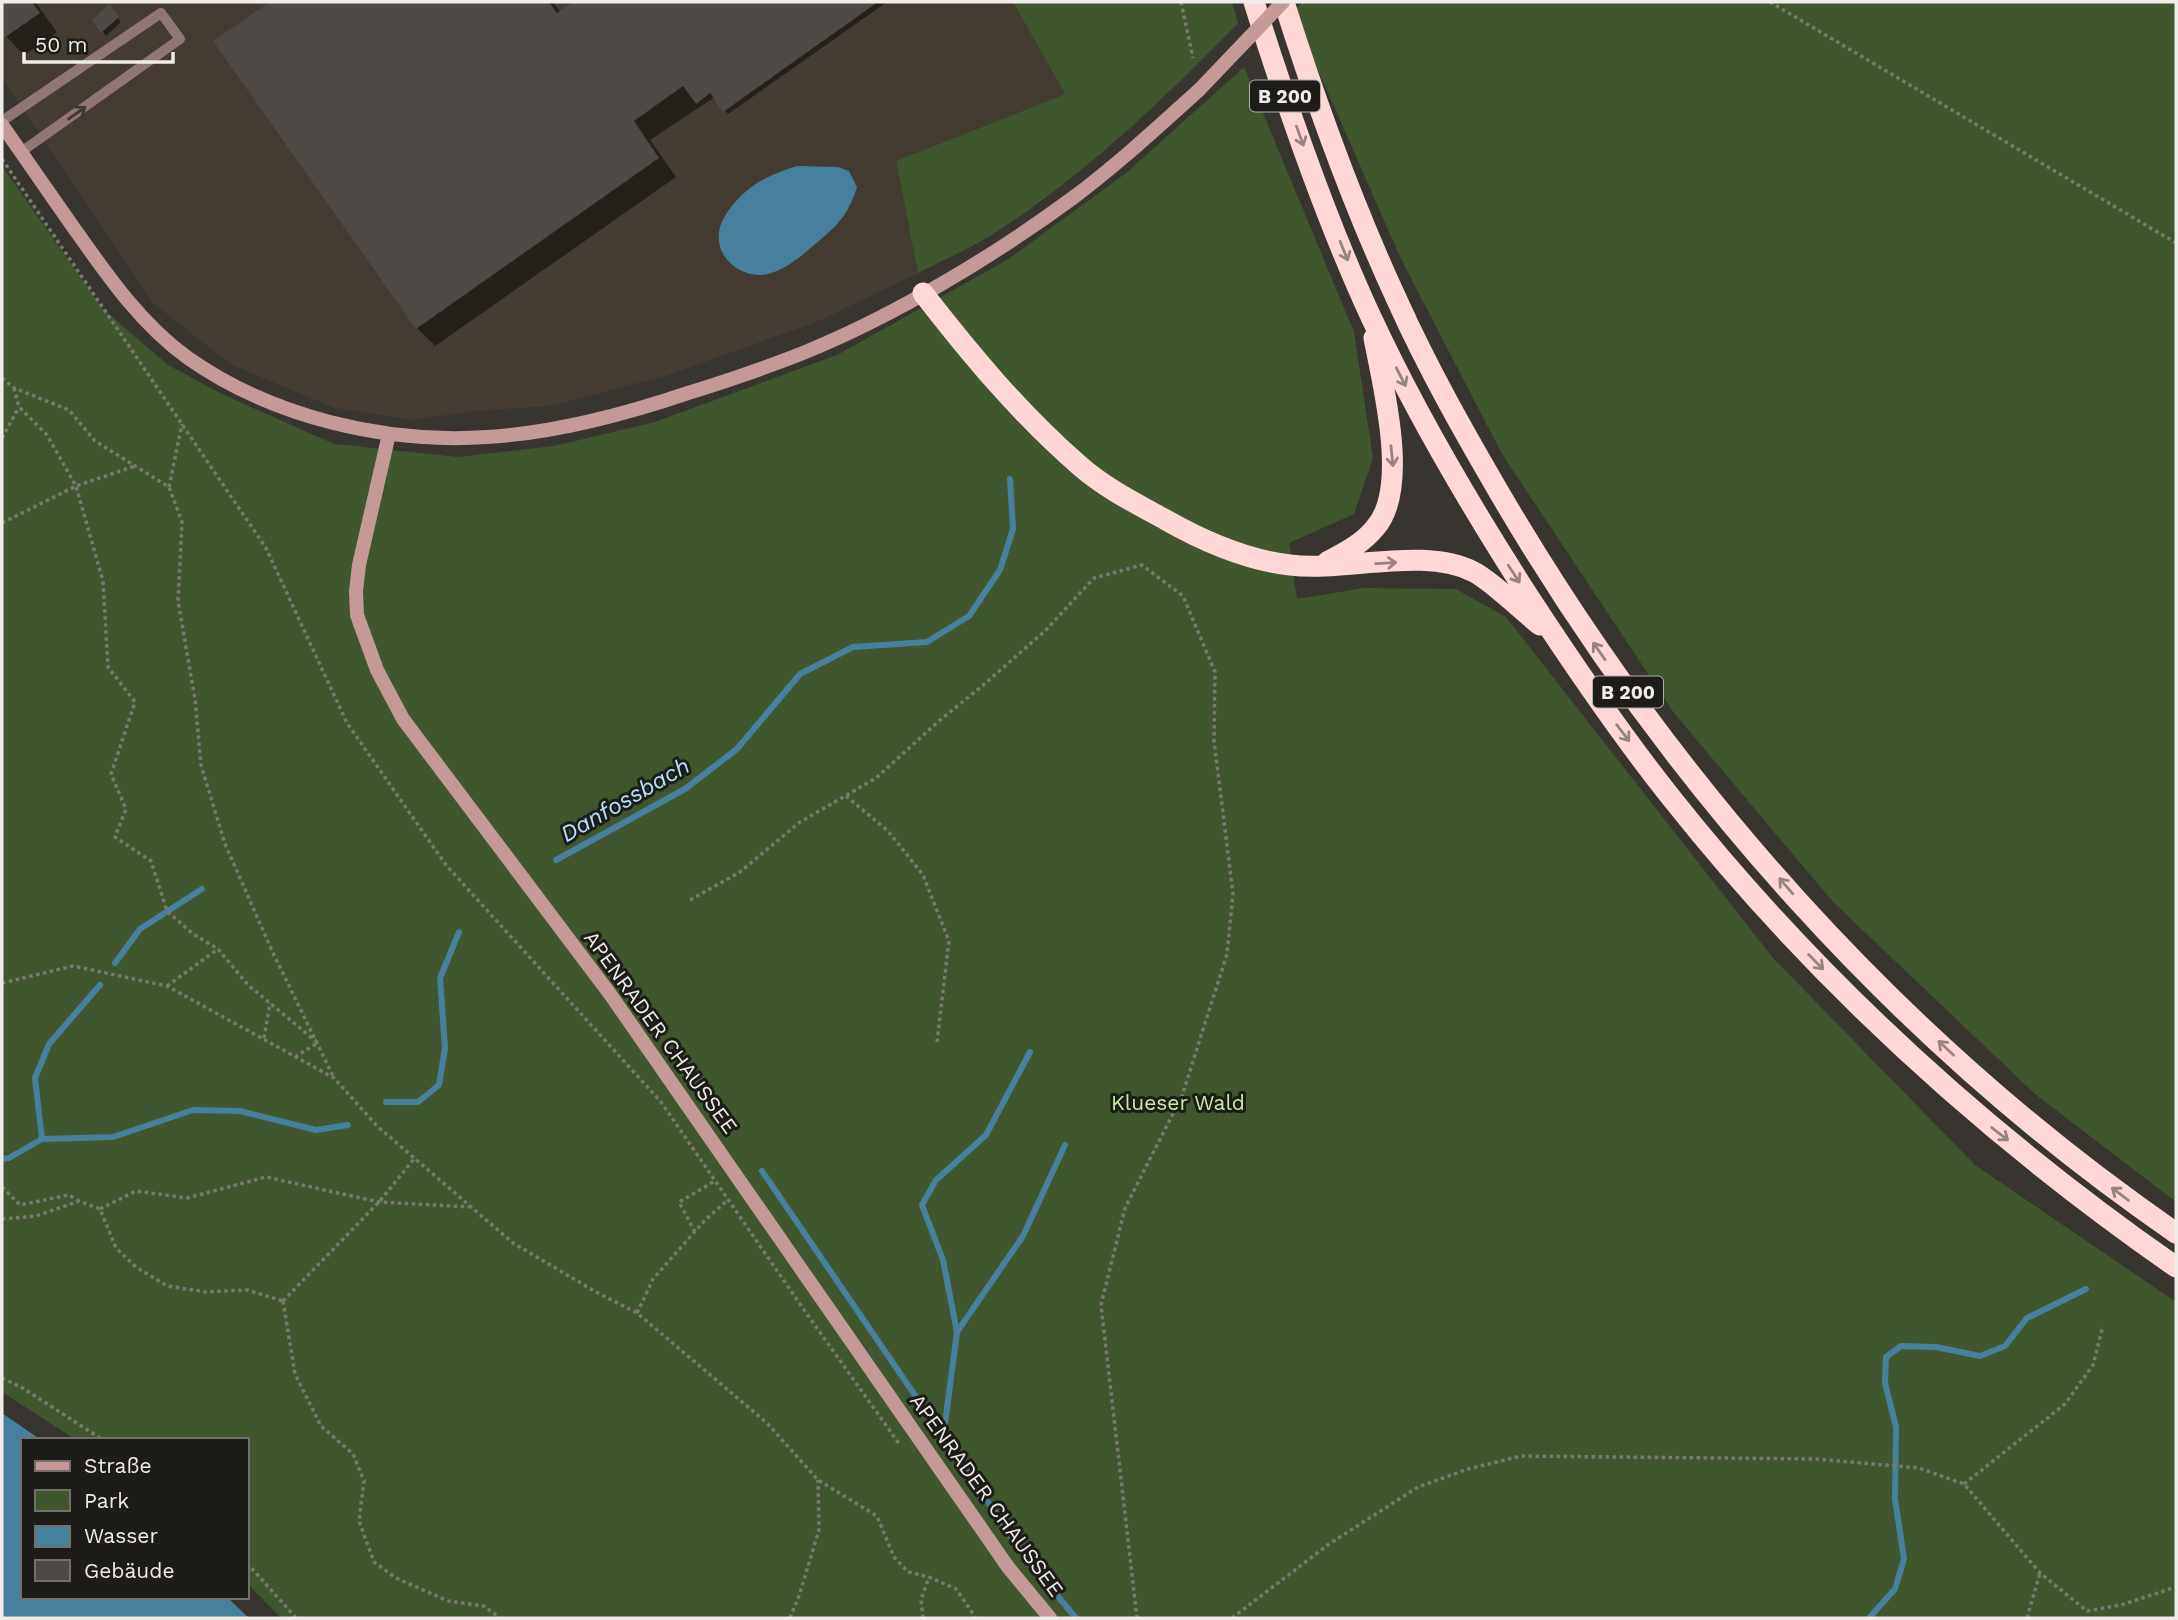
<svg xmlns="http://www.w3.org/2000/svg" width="2178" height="1620" font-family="'Work Sans',sans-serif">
<rect width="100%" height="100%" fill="#38342f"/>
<path fill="#443c32" d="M2 2H1013L1065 94 896 161 918 273 819 321 668 375 551 406 473 411 414 420 334 408 232 365 154 304 2 78Z"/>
<path fill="#3f562e" d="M1013 2H1232L1238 23C1163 100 1081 179 990 236 967 250 942 261 918 273L896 161 1065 94Z
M1302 2H2176V1202L2035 1094 1833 902 1674 713 1502 454 1401 259 1293 13Z
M1244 67 1354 332 1373 458 1354 514 1289 543 1297 599 1364 588 1456 589 1506 617 1773 958 1975 1165 2176 1302V1618H281L247 1583V1440H76L2 1392V166L103 309 168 365 222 394 334 444 458 457 554 446 655 422 837 355 1007 260 1126 173Z"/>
<path fill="#46809c" d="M797 166 838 167 849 171 857 187C848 216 836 227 813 246 800 257 785 270 768 274 741 280 712 256 720 227 723 218 730 207 737 200 753 182 774 173 797 166Z
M2 1413 41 1440H23V1597H227L249 1618H2Z"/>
<path fill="#0007" d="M2 2H35L57 32 24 55 2 32Z
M273 2H553L561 13 576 2H887L728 114 715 97 650 140 676 177 435 346 417 328 216 42Z
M112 10 121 22 106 36 94 21Z"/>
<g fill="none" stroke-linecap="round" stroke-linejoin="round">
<path stroke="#46809c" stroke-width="6" d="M556 860 685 789 737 749 800 674 853 647 927 642 969 616 1000 570 1013 529 1010 479
M115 963 140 929 202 889
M386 1102H418L439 1085 445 1048 440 978 459 932
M42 1139 35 1078 49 1044 100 985
M2 1159 9 1158 42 1139 113 1137 193 1110 240 1111 316 1130 348 1125
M762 1171 1026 1558 1076 1618
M957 1332 1023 1236 1065 1145
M943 1439 957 1332 943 1260 922 1205 936 1180 986 1135 1030 1052
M1869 1618 1895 1589 1904 1559 1895 1499 1896 1427 1885 1383 1886 1357 1901 1346 1936 1347 1980 1356 2005 1346 2027 1318 2086 1289"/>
</g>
<path fill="#504a46" d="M2 2H32L40 13 4 38 2 35Z
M270 2H549L557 13 573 2H878L723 112 710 93 696 104 683 86 634 121 659 158 416 329 213 41Z
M109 4 119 17 101 33 92 20Z"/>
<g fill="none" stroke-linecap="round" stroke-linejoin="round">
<path stroke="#7b7873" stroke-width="3.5" stroke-dasharray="3.5 3.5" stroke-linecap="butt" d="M1181 2 1193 58
M1770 2 2176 243
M2 159 266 548 347 723 446 865 661 1102 802 1307 900 1445
M2 378 14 388 69 410 95 441 169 487 182 522 178 601 195 699 201 765 225 844 273 953 333 1076
M14 388 19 407 47 435 76 486 103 581 108 667 135 702 111 774 126 809 115 837 151 861 167 911 193 934 218 949 248 985 318 1043 296 1056
M2 438 19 407
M169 487 182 424
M2 523 76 486 135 466
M846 796 888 831 923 875 949 941 937 1042
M690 900 740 872 800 822 876 778 940 720 981 687 1045 631 1094 578 1142 565 1183 596 1215 672 1214 741 1233 894 1227 954 1182 1096 1125 1208 1101 1305 1137 1618
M2 983 73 966 167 986 334 1078 377 1126 513 1243 596 1292 637 1313 767 1423 818 1480 877 1516 894 1557 908 1572 929 1577 956 1589 976 1618
M167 986 218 949
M264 1038 270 1003
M2 1187 20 1205 69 1195 79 1201
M100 1209 136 1191 187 1198 266 1177 379 1202 472 1207
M2 1219 36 1216 79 1201 100 1209 116 1248 136 1267 167 1286 206 1292 247 1290 283 1301
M695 1232 679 1202 715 1181
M283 1301 295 1374 321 1426 353 1454 364 1481 359 1521 374 1562 396 1578 448 1601 484 1606 500 1618
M283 1301 379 1202 414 1159
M637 1313 653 1279 706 1219 729 1199
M2 1378 21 1387 103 1440
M1964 1484 2065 1404 2093 1365 2103 1326
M247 1563 296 1618
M790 1618 799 1596 819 1530 818 1480
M923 1618 921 1600 929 1577
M1232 1618 1329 1544 1418 1487 1468 1469 1521 1456 1816 1459 1919 1468 1964 1484 2040 1573 2087 1611 2121 1605 2176 1587
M2027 1618 2040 1573"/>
<path stroke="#907675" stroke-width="10" d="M2 121 161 13 180 39 21 152"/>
<path stroke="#c49a99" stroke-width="14" d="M2 125C25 158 48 191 71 224 105 272 140 324 188 358 272 417 385 444 487 437 555 433 623 415 688 393 727 381 765 368 803 353 896 315 994 256 1074 197 1118 164 1158 127 1199 90
M389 434 359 565 356 591 357 615 377 670 403 719 610 994 1008 1567 1050 1618"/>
<path stroke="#fed7d6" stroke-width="21" d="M1254 2C1287 107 1325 218 1371 317 1416 414 1471 507 1529 597 1574 666 1621 735 1673 800 1816 980 1988 1136 2176 1267
M1284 2C1316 103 1352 203 1397 300 1428 369 1465 434 1503 499 1672 786 1901 1044 2176 1233
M923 293C971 355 1021 415 1080 466 1105 488 1137 504 1166 520 1203 541 1246 560 1290 565 1346 572 1424 546 1474 572 1493 582 1522 611 1540 625
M1327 562C1344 553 1362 544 1375 528 1410 489 1383 386 1374 338"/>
<path stroke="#c49a99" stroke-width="14" d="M1199 90 1283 2"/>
</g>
<defs><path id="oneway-shaft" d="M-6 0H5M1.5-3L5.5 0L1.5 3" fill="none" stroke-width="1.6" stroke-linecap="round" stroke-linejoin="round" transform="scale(1.75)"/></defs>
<use stroke="#403735" href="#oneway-shaft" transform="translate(77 113) rotate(-35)"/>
<g stroke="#998381">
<use href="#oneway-shaft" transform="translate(1300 136) rotate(70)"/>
<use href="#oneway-shaft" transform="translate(1344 251) rotate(68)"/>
<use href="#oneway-shaft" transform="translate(1401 377) rotate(63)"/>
<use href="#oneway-shaft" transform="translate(1392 456) rotate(84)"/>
<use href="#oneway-shaft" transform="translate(1386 563) rotate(-3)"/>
<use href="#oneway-shaft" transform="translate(1514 574) rotate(57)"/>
<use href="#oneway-shaft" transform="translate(1599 651) rotate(-125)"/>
<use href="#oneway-shaft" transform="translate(1623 733) rotate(53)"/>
<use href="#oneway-shaft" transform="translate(1786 886) rotate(-131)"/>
<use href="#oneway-shaft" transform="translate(1816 962) rotate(45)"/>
<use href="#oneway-shaft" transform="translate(1946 1048) rotate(-137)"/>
<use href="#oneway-shaft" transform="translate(2000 1134) rotate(38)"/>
<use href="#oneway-shaft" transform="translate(2120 1194) rotate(-143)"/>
</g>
<g text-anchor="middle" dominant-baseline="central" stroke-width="6" stroke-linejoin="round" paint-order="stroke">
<g fill="#1e1c19" stroke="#b0aeab" stroke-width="2">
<rect x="1250" y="80.5" width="70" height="31" rx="5"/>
<rect x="1593" y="676.5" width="70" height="31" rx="5"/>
</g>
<g font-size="19" font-weight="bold" fill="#efece9">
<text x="1285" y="96">B 200</text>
<text x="1628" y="692">B 200</text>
</g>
<g font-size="21" fill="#efece9" stroke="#1e1c19">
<text transform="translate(661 1032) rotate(54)">APENRADER CHAUSSEE</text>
<text transform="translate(987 1495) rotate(54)">APENRADER CHAUSSEE</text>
</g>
<g font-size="21" fill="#c4eea7" stroke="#1e1c19">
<text x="1178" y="1102">Klueser Wald</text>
</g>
<g font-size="23" font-style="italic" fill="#b1e3fd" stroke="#1e1c19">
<text transform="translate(625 800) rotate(-30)">Danfossbach</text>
</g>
</g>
<rect width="2178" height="1620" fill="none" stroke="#efece9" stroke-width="7"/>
<rect x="21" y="1438" width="228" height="161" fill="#1e1c19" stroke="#726f6c" stroke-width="2"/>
<rect x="35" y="1461" width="35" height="10" fill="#c49a99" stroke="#726f6c" stroke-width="2"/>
<text x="84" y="1473" font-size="21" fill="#efece9">Straße</text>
<rect x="35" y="1490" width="35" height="21" fill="#3f562e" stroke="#726f6c" stroke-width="2"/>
<text x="84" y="1508" font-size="21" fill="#efece9">Park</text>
<rect x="35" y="1526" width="35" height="21" fill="#46809c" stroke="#726f6c" stroke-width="2"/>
<text x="84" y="1543" font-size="21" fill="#efece9">Wasser</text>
<rect x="35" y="1560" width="35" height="21" fill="#504a46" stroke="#726f6c" stroke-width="2"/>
<text x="84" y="1578" font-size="21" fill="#efece9">Gebäude</text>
<path d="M24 52v10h149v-10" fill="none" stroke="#efece9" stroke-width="3.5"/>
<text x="35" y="52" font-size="21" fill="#efece9" stroke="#1e1c19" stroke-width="5" paint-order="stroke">50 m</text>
</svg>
